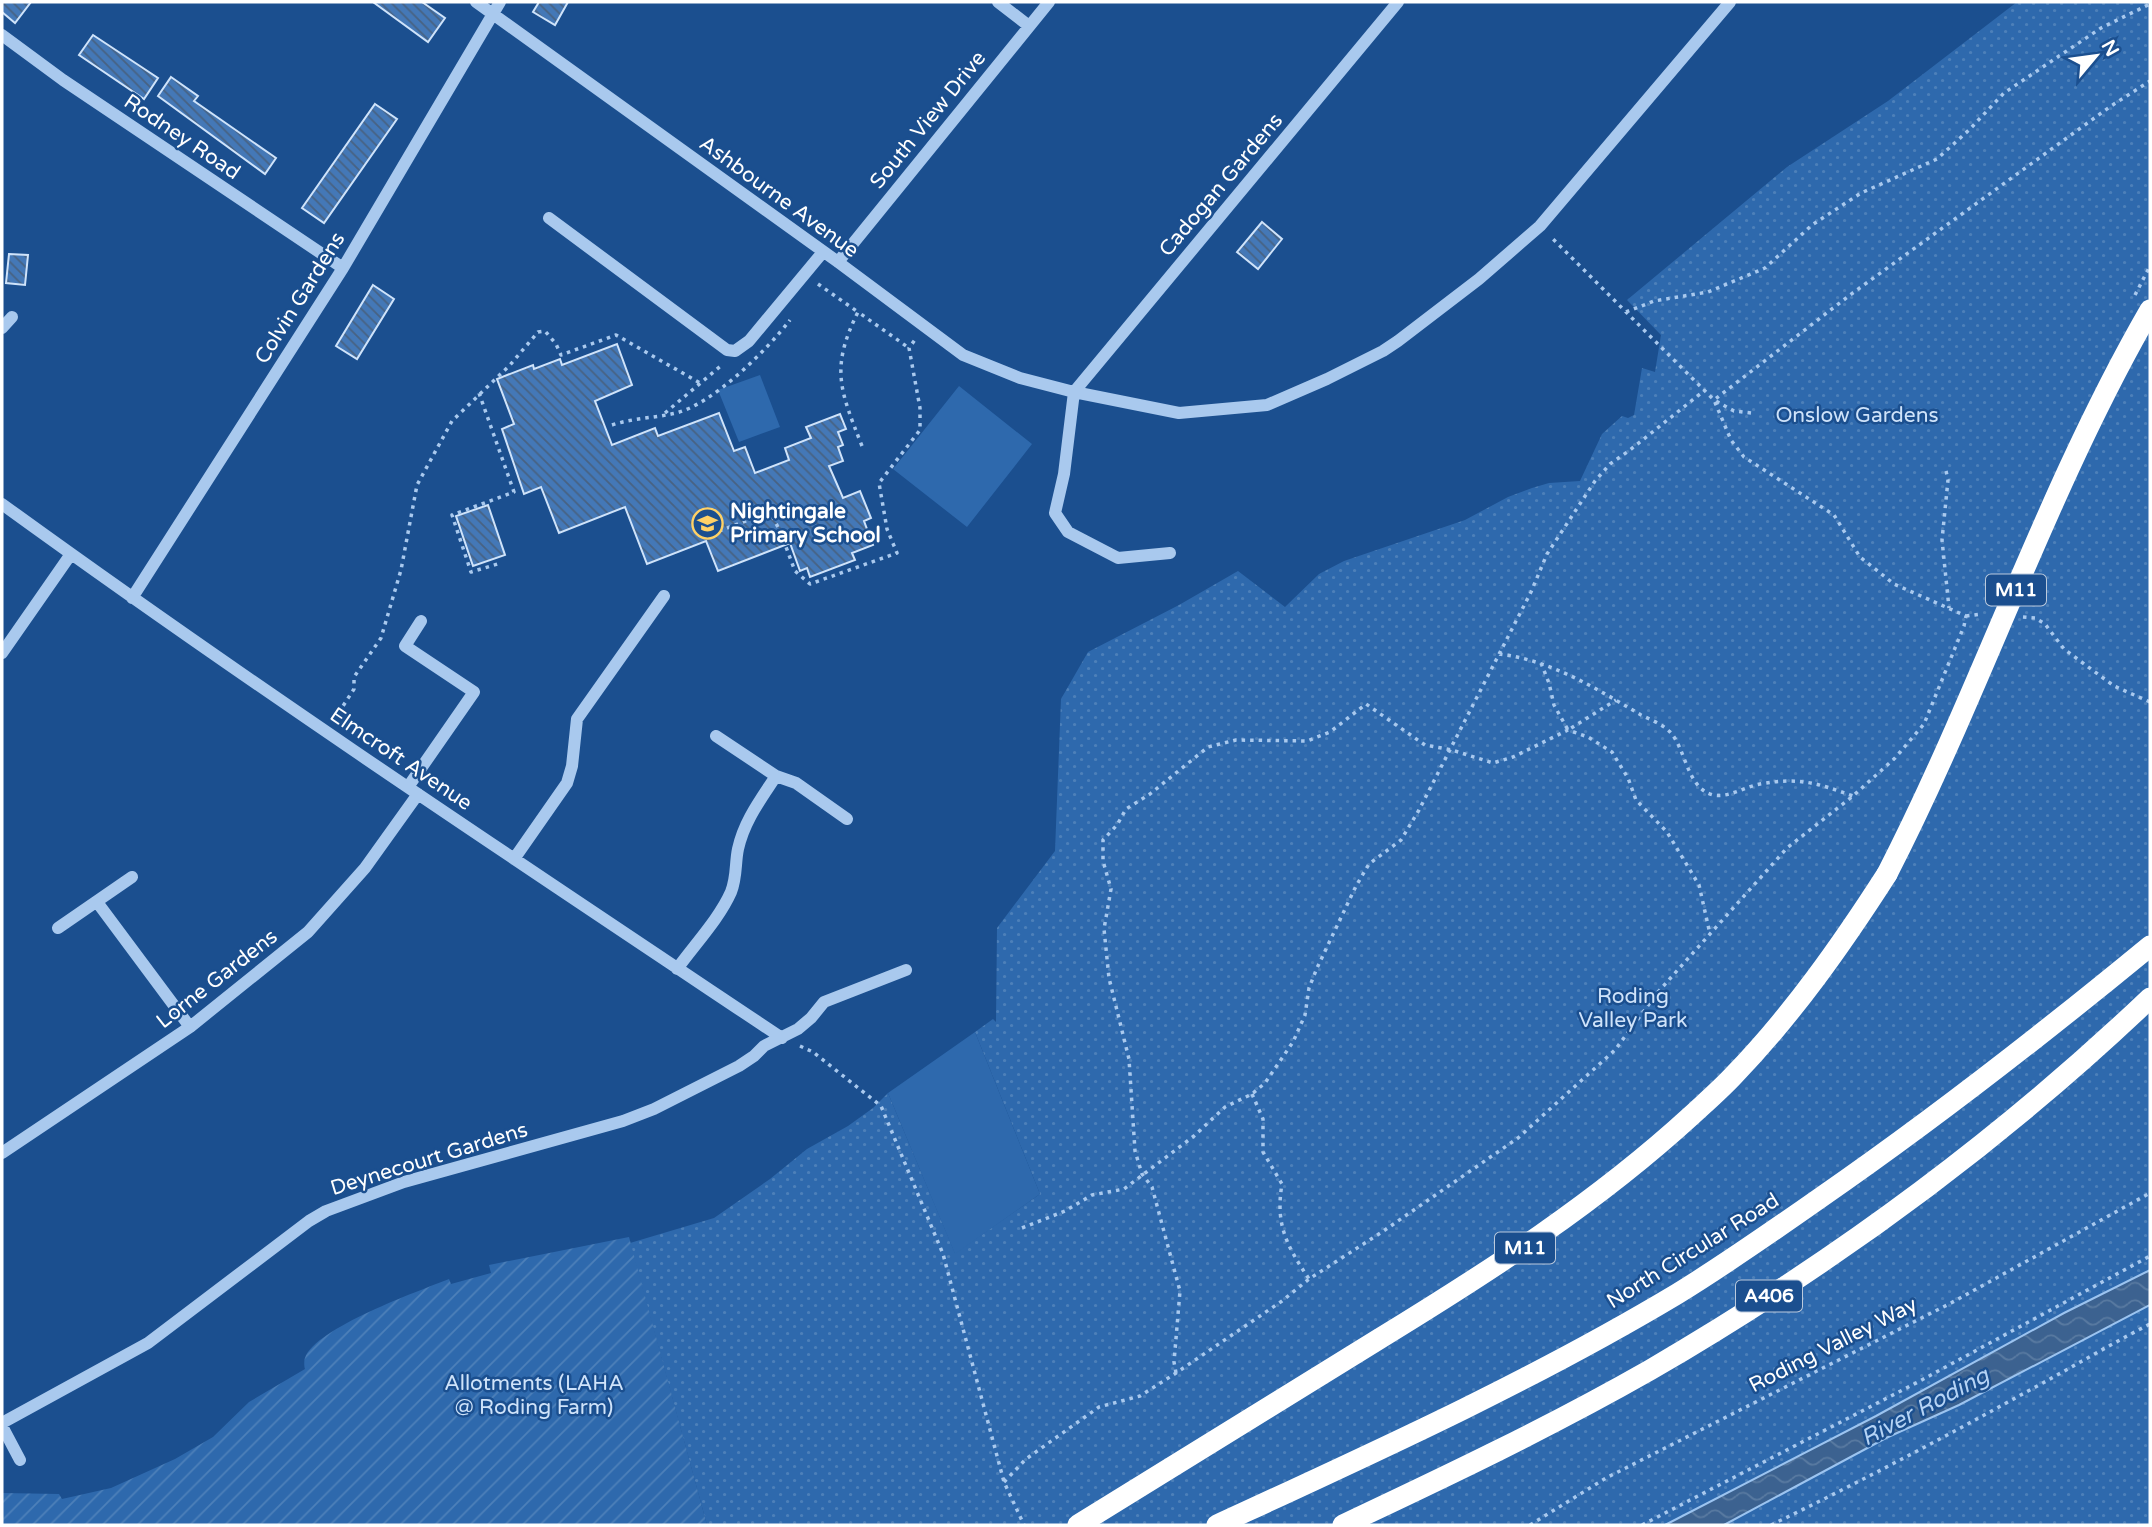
<svg xmlns="http://www.w3.org/2000/svg" width="2152" height="1527" font-family="'Varela Round',sans-serif">
<defs>
<pattern id="grass-dots" width="8" height="8" patternUnits="userSpaceOnUse" patternTransform="scale(1.75)"><rect width="8" height="8" fill="#2e69ad"/><path d="M2 2h.1M6 6h.1" fill="none" stroke="#4d80b9" stroke-width="1.8" stroke-linecap="round"/></pattern>
<pattern id="garden-furrows" width="10" height="10" patternUnits="userSpaceOnUse" patternTransform="scale(1.75)"><rect width="10" height="10" fill="#2e69ad"/><path d="M-1 1l2-2M0 10L10 0M9 11l2-2" fill="none" stroke="#4d80b9"/></pattern>
<pattern id="water-waves" width="16" height="10" patternUnits="userSpaceOnUse" patternTransform="scale(1.75)"><rect width="16" height="10" fill="#3c6290"/><path d="M0 5q4-4 8 0t8 0" fill="none" stroke="#597aa1"/></pattern>
<pattern id="building-back-hatch" width="6" height="6" patternUnits="userSpaceOnUse" patternTransform="scale(1.75)"><rect width="6" height="6" fill="#4478b7"/><path d="M-1 5l2 2M0 0l6 6M5-1l2 2" fill="none" stroke="#486282"/></pattern>
</defs>
<rect width="100%" height="100%" fill="#1b4f8f"/>
<path fill="url(#grass-dots)" d="M2017 2H2150V1525H707L630 1243 714 1218 770 1179 807 1149 848 1126 873 1108 888 1093 955 1253 1040 1194 975 1032 993 1019 996 1022 997 928 1055 851 1061 699 1088 652 1179 605 1238 571 1285 607 1319 574 1344 561 1465 520 1508 497 1532 488 1549 483 1580 481 1602 434 1622 416 1628 418 1634 415 1642 368 1655 372 1661 335 1627 300 1787 167 1888 101Z"/>
<path fill="url(#garden-furrows)" d="M629 1237 707 1525H2V1493L59 1494 62 1499 111 1488 175 1459 213 1437 249 1402 305 1369C304 1367 304 1359 305 1358 315 1328 419 1291 449 1279L451 1284 491 1273 489 1265Z"/>
<path fill="#2e69ad" d="M760 375 780 427 739 442 718 390Z
M959 386 1032 444 967 527 893 469Z
M975 1032 1040 1194 955 1254 888 1093Z"/>
<path fill="url(#water-waves)" stroke="#9cc4f0" stroke-width="2" d="M2150 1270V1305L1959 1405 1886 1438 1724 1525H1665L1876 1416 2064 1313Z"/>
<path fill="url(#building-back-hatch)" stroke="#cfe3fa" stroke-width="2" d="M2 2H31L15 23 2 12Z
M373 2H422L445 18 428 42Z
M539 2H568L555 25 533 12Z
M93 35 158 78 144 99 79 55Z
M171 77 198 96 194 101 276 158 265 174 158 96Z
M375 104 397 119 324 223 302 208Z
M1262 222 1282 239 1258 269 1237 252Z
M9 254 28 255 25 285 6 283Z
M373 285 394 299 357 359 336 346Z
M617 344 632 385 595 401 612 445 655 428 658 436 719 413 734 451 745 447 755 473 789 460 785 448 811 438 806 427 840 414 846 429 838 432 843 445 838 447 843 461 829 466 843 498 860 491 871 518 864 521 873 545 852 553 855 560 810 577 807 568 800 571 790 543 718 571 706 541 647 564 625 507 559 533 541 487 524 494 502 429 514 424 497 379 533 365 534 369 560 359 562 365Z
M488 505 505 555 473 566 456 516Z"/>
<g fill="none" stroke-linecap="round" stroke-linejoin="round">
<path stroke="#a9c9ee" stroke-width="3.5" stroke-dasharray="3.5 5" stroke-linecap="butt" d="M818 284 858 312
M2135 295 2150 266
M1626 312 1654 301 1708 292 1765 268 1812 225 1861 193 1937 159 1969 130 2004 93 2101 28 2150 4
M479 393 514 492 452 515 471 572 501 563
M665 413 723 364
M1751 413 1734 411 1714 400 1850 295 2111 106 2150 81
M612 425C633 418 655 418 676 413 713 404 767 350 790 320
M862 446C840 390 830 368 858 312L909 348
M1946 471 1948 480 1942 540 1949 608
M703 537 770 512 780 531 795 571 810 584 897 553 887 529 879 483 920 430V408L909 348 917 337
M1966 616 1982 614
M2023 617 2035 618 2045 624 2064 649 2114 686 2150 702
M1499 654C1551 660 1597 689 1641 715 1649 719 1662 724 1669 731 1686 747 1686 788 1713 795 1729 798 1744 787 1760 784 1799 777 1817 783 1853 796
M1541 663 1549 683 1554 705 1568 730 1616 700
M334 720 354 689V677L381 638 401 570 417 485 452 421 510 365 538 332 545 331 556 344 561 355 616 335 700 383
M800 1046 813 1052 881 1106 943 1254 1004 1482 1024 1525
M1252 1094 1263 1119V1152L1282 1184C1275 1225 1287 1246 1309 1279
M1022 1228 1065 1211 1092 1195 1124 1189 1194 1136 1225 1107 1252 1094 1265 1083 1293 1042 1305 1015 1309 988 1317 968 1356 886 1369 864 1401 840 1419 810 1531 592 1547 554 1595 481 1610 464 1630 450 1705 390
M1176 1373 1174 1362 1180 1291 1152 1187 1142 1174 1135 1151 1129 1059 1109 978 1104 929 1111 889 1103 861V840L1117 825 1126 809 1150 794 1208 747 1236 740 1307 741 1330 732 1366 704 1425 745 1452 750 1493 763 1513 757 1568 730 1588 737 1612 752 1628 778 1636 800 1667 832 1699 885 1710 934
M1004 1482 1026 1459 1099 1407 1140 1396 1176 1373 1282 1301 1309 1279 1382 1232 1518 1138 1615 1050 1658 992 1787 848 1853 796 1895 758 1924 724 1964 626 1966 616 1894 584 1860 557 1834 515 1744 457 1731 440 1714 400 1551 237
M1530 1525 1606 1478 1951 1303 2150 1193
M1642 1525 1918 1382 2150 1256
M1771 1525C1858 1483 1943 1438 2028 1391 2069 1369 2109 1345 2150 1324"/>
<path stroke="#a9c9ee" stroke-width="12" d="M476 2 838 262 963 355 1020 378 1074 392 1179 413 1267 405 1327 379 1383 351 1398 341 1479 279 1540 226 1730 2
M998 2 1029 26
M2 35 63 80 343 268
M549 218 727 350 735 351 749 341 823 252
M838 262 1049 2
M2 328 12 317
M1074 392 1398 2
M1074 392 1064 474 1055 513 1068 532 1118 558 1170 553
M2 504C257 689 520 863 782 1038
M132 598 343 268 500 2
M2 653 71 554
M716 736 776 776 796 783 847 819
M408 787 474 692 405 646 421 621
M514 859 567 783 572 766 577 719 664 596
M97 902 190 1027
M58 928 132 877
M677 969C695 944 719 919 731 892 737 877 735 863 738 849 744 821 761 799 776 776
M2 1153 190 1027 308 932 365 868 418 794
M2 1423 148 1343 309 1221 326 1211 404 1182 623 1121 654 1109 739 1066 754 1056 764 1046 798 1029 811 1018 824 1002 906 970
M2 1426 20 1460"/>
<path stroke="#fff" stroke-width="21" d="M1078 1525C1179 1463 1279 1401 1379 1339 1490 1271 1596 1203 1692 1115 1706 1102 1721 1089 1734 1075 1793 1014 1842 944 1887 874
M1217 1525C1373 1453 1530 1382 1677 1294 1726 1264 1773 1231 1820 1198 1934 1119 2043 1034 2150 946
M1343 1525C1447 1476 1550 1427 1650 1370 1829 1266 2000 1141 2150 998"/>
<path stroke="#fff" stroke-width="21" d="M1887 874C1982 689 2046 490 2150 310"/>
</g>
<defs>
<symbol id="school-ring" viewBox="-11 -11 22 22"><circle r="9.5" fill="#1b4f8f" stroke="#ffd166" stroke-width="1.5"/><path d="M0-5L7-2L0 1L-7-2ZM-4 1L0 2.5L4 1V4Q0 6-4 4Z" fill="#ffd166"/></symbol>
</defs>
<g fill-rule="evenodd">
<use href="#school-ring" x="690" y="506" width="35" height="35"/>
</g>
<g text-anchor="middle" dominant-baseline="central" stroke-width="5" stroke-linejoin="round" paint-order="stroke">
<g fill="#1b4f8f" stroke="#bbcadd" stroke-width="2">
<rect x="1986" y="574.5" width="60" height="31" rx="5"/>
<rect x="1495" y="1232.5" width="60" height="31" rx="5"/>
<rect x="1736" y="1280.5" width="66" height="31" rx="5"/>
</g>
<g font-size="19" font-weight="bold" fill="#fff">
<text x="2016" y="590">M11</text>
<text x="1525" y="1248">M11</text>
<text x="1769" y="1296">A406</text>
</g>
<g font-size="21" fill="#fff" stroke="#1b4f8f">
<text transform="translate(928 120) rotate(-51)">South View Drive</text>
<text transform="translate(182 137) rotate(34)">Rodney Road</text>
<text transform="translate(1221 185) rotate(-50)">Cadogan Gardens</text>
<text transform="translate(779 197) rotate(36)">Ashbourne Avenue</text>
<text transform="translate(300 298) rotate(-58)">Colvin Gardens</text>
<text transform="translate(401 759) rotate(34)">Elmcroft Avenue</text>
<text transform="translate(217 979) rotate(-38)">Lorne Gardens</text>
<text transform="translate(429 1159) rotate(-17)">Deynecourt Gardens</text>
<text transform="translate(1693 1251) rotate(-32)">North Circular Road</text>
<text transform="translate(1833 1345) rotate(-27)">Roding Valley Way</text>
</g>
<g font-size="21" fill="#cfe3fa" stroke="#1b4f8f">
<text x="1857" y="415">Onslow Gardens</text>
<text x="1633" y="996">Roding<tspan x="1633" dy="24">Valley Park</tspan></text>
<text x="534" y="1383">Allotments (LAHA<tspan x="534" dy="24">@ Roding Farm)</tspan></text>
</g>
<g font-size="21" font-weight="bold" fill="#fff" stroke="#1b4f8f" text-anchor="start">
<text x="730" y="511">Nightingale<tspan x="730" dy="24">Primary School</tspan></text>
</g>
<g font-size="23" font-style="italic" fill="#b5d3f5" stroke="#1b4f8f">
<text transform="translate(1925 1407) rotate(-28)">River Roding</text>
</g>
</g>
<rect width="2152" height="1527" fill="none" stroke="#ffffff" stroke-width="7"/>
<g transform="translate(2096 56) rotate(61)" stroke="#1b4f8f" stroke-width="5" paint-order="stroke">
<path d="M0-5L12 26L0 18L-12 26Z" fill="#ffffff"/>
<text y="-10" font-size="19" font-weight="bold" text-anchor="middle" fill="#ffffff">N</text>
</g>
</svg>
